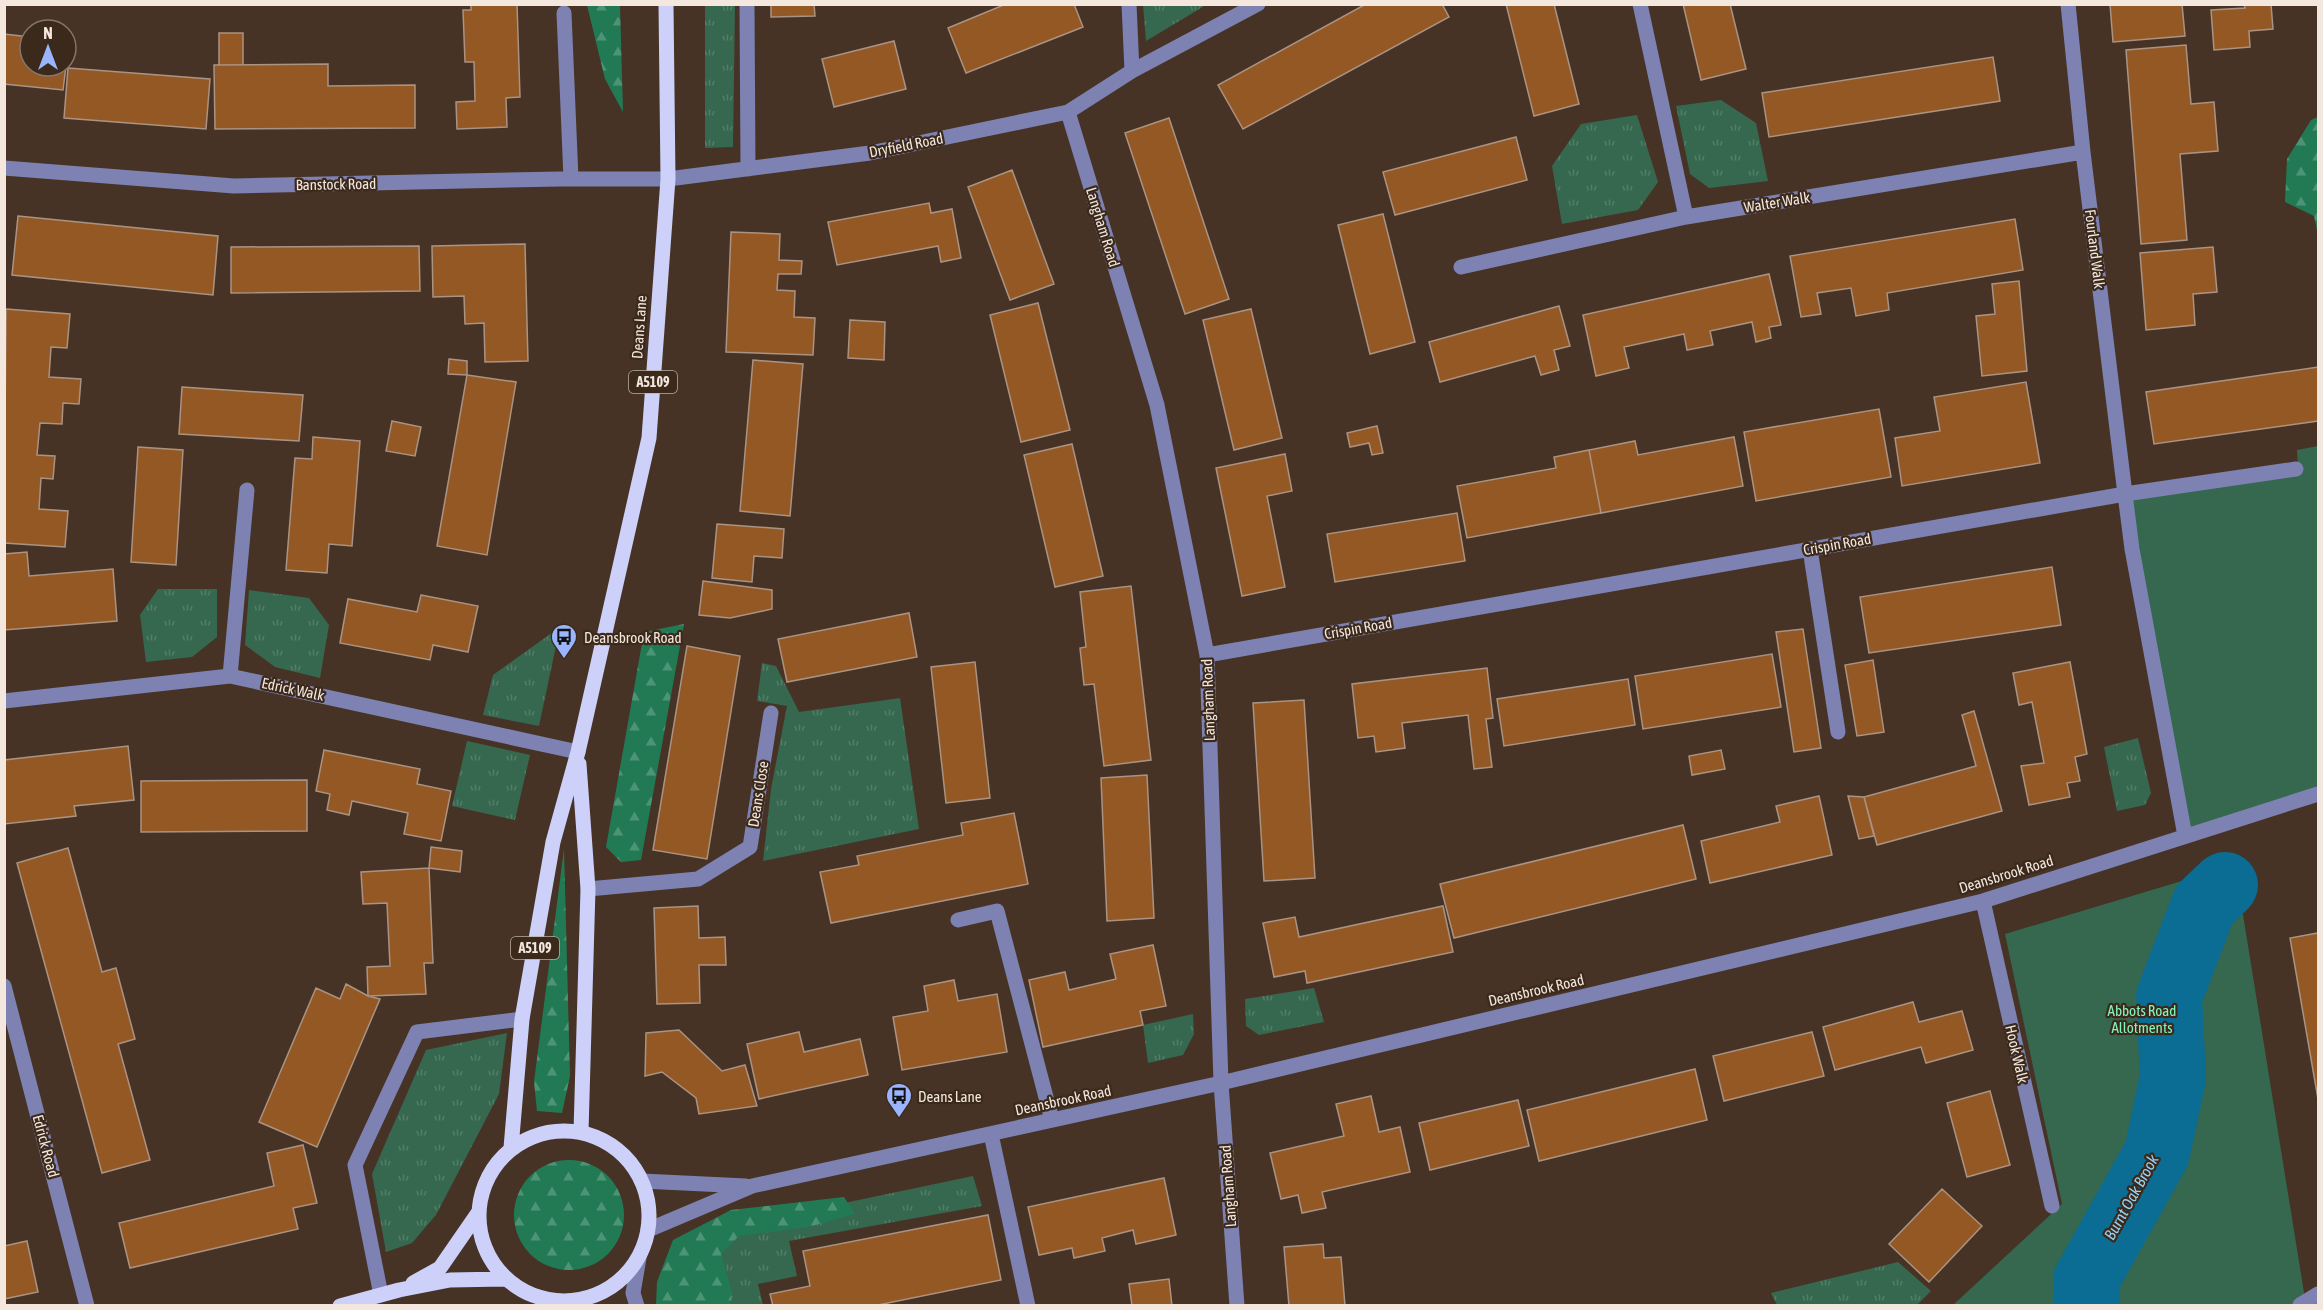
<svg xmlns="http://www.w3.org/2000/svg" width="2323" height="1310" font-family="'Asap Condensed',sans-serif">
<defs>
<pattern id="grass-tufts" width="24" height="20" patternUnits="userSpaceOnUse" patternTransform="scale(1.5)"><rect width="24" height="20" fill="#36674f"/><path d="M3 7l-1-3M5 7V3M7 7l1-3M15 17l-1-3M17 17v-4M19 17l1-3" fill="none" stroke="#547d68"/></pattern>
<pattern id="forest-firs" width="22" height="20" patternUnits="userSpaceOnUse" patternTransform="scale(1.5)"><rect width="22" height="20" fill="#227a55"/><path d="M5 1l3.5 6h-7zM16 11l3.5 6h-7z" fill="#4d9375"/></pattern>
</defs>
<rect width="100%" height="100%" fill="#463325"/>
<path fill="url(#grass-tufts)" d="M705 5H735L733 147 705 148Z
M1143 5V4L1206 5 1146 41Z
M1721 100 1756 123 1768 181 1709 188 1690 174 1676 106Z
M1637 115 1658 182 1638 210 1562 224 1552 166 1581 124Z
M158 589H217V637L192 657 146 662 140 615Z
M249 590 309 598 329 625 320 678 275 667 245 645Z
M560 627 539 726 483 715 493 675Z
M762 663 776 666 799 712 900 698 919 829 763 861 771 789 787 706 757 701Z
M2138 738 2151 793 2145 805 2117 811 2104 747Z
M467 741 530 755 515 820 452 806Z
M1314 988 1324 1022 1259 1035 1246 1026 1245 999Z
M1193 1014 1194 1034 1183 1055 1148 1063 1143 1025Z
M507 1033 499 1094 436 1215 412 1243 386 1252 372 1174 426 1050Z
M973 1176 982 1206 789 1241 797 1276 758 1284 763 1305H666L720 1229Z
M1898 1262 1931 1291 1917 1305H1777L1771 1293Z"/>
<path fill="url(#forest-firs)" d="M587 5H620L623 112 605 79Z
M2318 117V235L2314 216 2285 202 2287 159 2311 120Z
M684 624 641 860 621 862 606 847 644 632Z
M564 849 570 1076 562 1113 537 1111 534 1082Z
M514 1215a55 55 0 1 1 110 0a55 55 0 1 1-110 0Z
M844 1197 855 1214 808 1227 739 1236 721 1254 732 1293 730 1305H656L657 1282 673 1240 731 1210Z"/>
<path fill="#36674f" d="M2318 446V794L2185 836 2123 494 2298 469 2297 450Z
M2235 865 2306 1305 1952 1306 2062 1204 2005 934Z"/>
<g fill="none" stroke-linecap="round" stroke-linejoin="round">
<path stroke="#0b6c94" stroke-width="66" d="M2087 1306 2086 1280 2157 1153 2173 1077 2169 997 2204 905 2225 885"/>
</g>
<path fill="#945825" stroke="#aa9383" stroke-width="1.5" d="M471 4H517L520 97 506 98 507 127 457 129 456 102 475 101 474 62H465L463 10H471Z
M771 4H814L815 16 771 17Z
M1006 4H1074L1083 27 966 73 948 28Z
M1366 4H1442L1449 17 1243 129 1218 85Z
M1506 4H1554L1579 104 1534 116Z
M1683 4H1730L1746 69 1701 80Z
M2110 4H2182L2185 36 2113 42Z
M2244 4H2271L2273 29 2249 31 2250 47 2214 50 2211 10 2245 8Z
M219 33H243V65H219Z
M4 34 30 37V66H66L63 90 4 84Z
M894 41 906 89 834 107 822 59Z
M2186 45 2191 104 2214 102 2218 151 2180 154 2187 240 2141 244 2126 50Z
M1993 57 2000 101 1769 137 1762 93Z
M328 64V86L415 85V128L215 129 214 65Z
M68 68 210 79 206 129 64 118Z
M1169 118 1229 299 1185 314 1125 133Z
M1516 137 1527 180 1395 215 1383 172Z
M1012 170 1054 284 1010 300 968 187Z
M929 203 931 213 952 209 961 258 941 262 938 246 837 265 828 222Z
M1383 214 1415 342 1370 354 1338 225Z
M18 216 218 236 213 295 12 275Z
M2015 219 2023 270 1887 293 1889 310 1856 316 1851 288 1817 293 1821 314 1801 317 1790 256Z
M731 232 780 234 779 260 802 261 801 274H778L777 290 795 291 794 317 815 318 813 355 726 352Z
M525 244 528 361 485 362 484 323 465 324 464 296 433 297 432 246Z
M419 246 420 291 231 293V247Z
M2213 247 2217 292 2193 294 2195 325 2146 330 2140 253Z
M1769 274 1781 325 1769 327 1771 338 1756 342 1752 322 1710 331 1713 345 1687 350 1684 334 1624 347 1629 368 1596 376 1583 315Z
M2019 281 2027 371 1982 376 1976 316 1995 314 1992 284Z
M1038 303 1070 430 1021 442 990 315Z
M1559 306 1570 346 1554 350 1559 370 1541 375 1535 356 1440 382 1429 342Z
M6 309 70 314 67 348 51 347 49 377 81 379 79 404 63 403 62 424 40 423 37 455 55 456 53 479 41 478 39 509 68 511 65 547 4 543Z
M1251 309 1282 438 1234 450 1203 320Z
M850 320 885 322 884 360 848 358Z
M449 359 467 361V375L448 374Z
M753 360 803 364 790 516 740 511Z
M2318 367V421L2154 444 2146 392Z
M467 375 516 382 487 555 437 546Z
M2026 382 2040 463 1902 486 1895 438 1940 431 1934 397Z
M182 387 303 395 299 441 179 434Z
M1879 409 1891 477 1756 501 1744 432Z
M392 421 421 427 415 456 386 451Z
M1377 426 1383 453 1372 455 1369 443 1350 447 1347 433Z
M313 437 360 441 352 546 329 544 327 573 286 570 295 458 312 459Z
M1734 437 1743 486 1601 513 1589 450 1635 441 1638 455Z
M1072 444 1103 576 1055 587 1024 455Z
M138 447 183 450 176 565 131 562Z
M1589 450 1601 513 1467 538 1457 486 1556 468 1554 457Z
M1285 454 1292 491 1267 496 1285 587 1242 596 1216 468Z
M1457 513 1465 561 1335 582 1327 534Z
M717 524 784 529 782 558 754 556 752 582 712 578Z
M27 552 29 576 113 569 117 621 4 630V554Z
M2052 567 2061 625 1869 653 1860 597Z
M703 581 772 590V609L730 618 699 615Z
M1131 586 1151 760 1104 766 1094 684 1084 685 1080 648 1086 647 1080 592Z
M421 595 478 606 468 652 433 645 430 660 340 643 348 599 417 612Z
M909 613 917 657 787 682 778 639Z
M1803 629 1821 748 1794 752 1776 632Z
M687 646 740 656 707 859 653 850Z
M1772 654 1781 707 1643 729 1635 676Z
M1873 660 1884 732 1857 736 1845 665Z
M975 662 990 798 946 803 931 667Z
M2070 662 2087 754 2075 757 2080 781 2067 783 2070 797 2029 805 2021 766 2044 763 2032 702 2019 705 2013 673Z
M1487 668 1493 718 1486 719 1492 767 1474 769 1468 715 1402 723 1405 748 1376 752 1374 736 1358 738 1352 684Z
M1628 679 1635 725 1504 746 1497 699Z
M1304 700 1315 878 1264 881 1253 703Z
M1974 711 2002 811 1877 845 1864 797 1976 766 1962 715Z
M128 746 134 800 74 806 76 816 4 824V760Z
M324 750 420 769 417 784 451 791 441 841 404 834 408 813 352 801 349 815 327 810 330 794 316 791Z
M1721 750 1725 769 1692 775 1689 756Z
M1147 775 1154 918 1107 921 1101 778Z
M307 780V831L141 832V781Z
M1819 796 1832 855 1710 883 1701 841 1780 822 1776 806Z
M1848 796 1864 797 1874 836 1859 839Z
M1014 813 1028 884 831 923 820 872 859 865 857 856 963 835 961 823Z
M1683 825 1696 879 1454 938 1440 884Z
M431 847 462 851 460 872 429 868Z
M68 848 102 972 116 968 135 1039 118 1044 150 1160 102 1173 17 863Z
M429 868 433 963H424L426 994 368 996 367 967 390 966 387 903 363 904 361 872Z
M698 906 699 938 725 937 726 965H699L700 1003 657 1004 654 908Z
M1443 906 1453 952 1307 983 1305 971 1274 977 1263 923 1295 917 1299 937Z
M2318 933V1099L2290 938Z
M1153 945 1166 1006 1140 1011 1143 1025 1043 1047 1029 980 1065 972 1069 990 1116 979 1110 954Z
M954 980 958 1001 997 994 1007 1052 902 1070 893 1017 928 1011 924 986Z
M346 984 368 996 380 999 317 1147 259 1122 316 988 340 999Z
M1913 1002 1919 1022 1962 1011 1973 1050 1926 1063 1921 1047 1835 1070 1823 1027Z
M679 1030 722 1071 745 1065 757 1106 699 1114 696 1098 662 1072 645 1076 646 1033Z
M799 1032 804 1052 860 1039 868 1075 759 1099 747 1044Z
M1812 1032 1824 1076 1724 1101 1713 1056Z
M1695 1069 1707 1120 1539 1161 1527 1110Z
M1990 1091 2010 1165 1967 1177 1947 1103Z
M1371 1096 1379 1132 1400 1127 1410 1172 1322 1192 1326 1208 1302 1213 1298 1195 1281 1199 1270 1153 1344 1136 1336 1104Z
M1518 1100 1529 1146 1430 1170 1419 1123Z
M303 1145 317 1203 293 1208 298 1229 130 1268 119 1223 274 1186 267 1153Z
M1164 1178 1176 1235 1136 1244 1133 1230 1102 1238 1105 1251 1074 1258 1072 1248 1039 1255 1028 1207Z
M1942 1189 1982 1226 1929 1282 1889 1244Z
M988 1215 1001 1280 873 1306H773L770 1294 810 1286 803 1251Z
M27 1241 38 1292 4 1299V1246Z
M1323 1244 1324 1258 1341 1257 1345 1306H1289L1284 1247Z
M1169 1279 1172 1306H1132L1129 1284Z"/>
<g fill="none" stroke-linecap="round" stroke-linejoin="round">
<path stroke="#7d82b2" stroke-width="15" d="M747 4 748 169
M1129 4 1132 71
M1640 4 1686 217 2083 152
M2068 4 2083 152 2125 494 2296 469
M564 13 571 179
M1068 112 1157 405 1207 655 1221 1083 1237 1306
M4 168 234 186 560 179H668L870 153 1068 112 1132 71 1258 4
M1461 267 1686 217
M1810 549 1838 732
M1207 655 2125 494 2132 549 2185 836
M230 676 247 490
M4 701 230 676 578 752
M588 889 698 879 750 847 771 713
M1983 901 2052 1206
M958 920 997 911 1052 1120
M4 986 87 1306
M991 1134 1028 1306
M642 1181 746 1186
M648 1230 752 1186 1221 1083 1983 901 2318 794
M381 1295 355 1165 417 1032 522 1019
M539 1297 549 1306
M2300 1305 2318 1294
M637 1306 633 1293 639 1258"/>
<path stroke="#cdd1f9" stroke-width="15" d="M579 764 588 889 581 1132
M479 1216a85 85 0 1 1 170 0a85 85 0 1 1-170 0Z
M511 1148 522 1019 553 842 578 752 649 438 668 179 666 4
M413 1283 440 1268 478 1213
M340 1306 399 1290 450 1280 505 1279"/>
</g>
<defs>
<symbol id="bus-pin" viewBox="-11 -11 22 30"><path d="M0 17L-7.5 6A9.5 9.5 0 1 1 7.5 6Z" fill="#9ab5fd" stroke="#3b291c"/><path d="M-5-6H5V4H4V6H2V4H-2V6H-4V4H-5ZM-3.5-4V0h7V-4ZM-3.5 1.2v1.5H-2V1.2ZM2 1.2v1.5H3.5V1.2Z" fill="#111"/></symbol>
</defs>
<g fill-rule="evenodd">
<use href="#bus-pin" x="549" y="622" width="30" height="40"/>
<use href="#bus-pin" x="884" y="1081" width="30" height="40"/>
</g>
<g text-anchor="middle" dominant-baseline="central" stroke-width="4.5" stroke-linejoin="round" paint-order="stroke">
<g fill="#3b291c" stroke="#bcaea4" stroke-width="1.5">
<rect x="629" y="371" width="48" height="22" rx="4.5"/>
<rect x="511" y="937" width="48" height="22" rx="4.5"/>
</g>
<g font-size="14" font-weight="bold" fill="#f3e7de">
<text x="653" y="382">A5109</text>
<text x="535" y="948">A5109</text>
</g>
<g font-size="15" fill="#f3e7de" stroke="#3b291c">
<text transform="translate(906 145) rotate(-11)">Dryfield Road</text>
<text transform="translate(336 184) rotate(-1)">Banstock Road</text>
<text transform="translate(1777 202) rotate(-9)">Walter Walk</text>
<text transform="translate(1103 227) rotate(73)">Langham Road</text>
<text transform="translate(2095 249) rotate(83)">Fourland Walk</text>
<text transform="translate(639 327) rotate(-86)">Deans Lane</text>
<text transform="translate(1837 544) rotate(-10)">Crispin Road</text>
<text transform="translate(1358 628) rotate(-10)">Crispin Road</text>
<text transform="translate(293 689) rotate(12)">Edrick Walk</text>
<text transform="translate(1208 700) rotate(-92)">Langham Road</text>
<text transform="translate(758 794) rotate(-81)">Deans Close</text>
<text transform="translate(2006 874) rotate(-17)">Deansbrook Road</text>
<text transform="translate(1536 990) rotate(-13)">Deansbrook Road</text>
<text transform="translate(2017 1054) rotate(77)">Hook Walk</text>
<text transform="translate(1063 1100) rotate(-12)">Deansbrook Road</text>
<text transform="translate(46 1146) rotate(75)">Edrick Road</text>
<text transform="translate(1228 1186) rotate(-94)">Langham Road</text>
</g>
<g font-size="15" fill="#f3e7de" stroke="#3b291c" text-anchor="start">
<text x="584" y="637">Deansbrook Road</text>
<text x="918" y="1096">Deans Lane</text>
</g>
<g font-size="15" fill="#82f4bc" stroke="#3b291c">
<text x="2142" y="1010">Abbots Road<tspan x="2142" dy="17">Allotments</tspan></text>
</g>
<g font-size="16" font-style="italic" fill="#94d1f4" stroke="#3b291c">
<text transform="translate(2131 1197) rotate(-61)">Burnt Oak Brook</text>
</g>
</g>
<rect width="2323" height="1310" fill="none" stroke="#f3e7de" stroke-width="12"/>
<g transform="translate(48 48)"><circle r="28" fill="#3b291c" stroke="#85756a" stroke-width="1.5"/>
<path d="M0-4.5L10 22L0 15L-10 22Z" fill="#9ab5fd"/>
<text y="-9" font-size="16" font-weight="bold" text-anchor="middle" fill="#f3e7de">N</text>
</g>
</svg>
